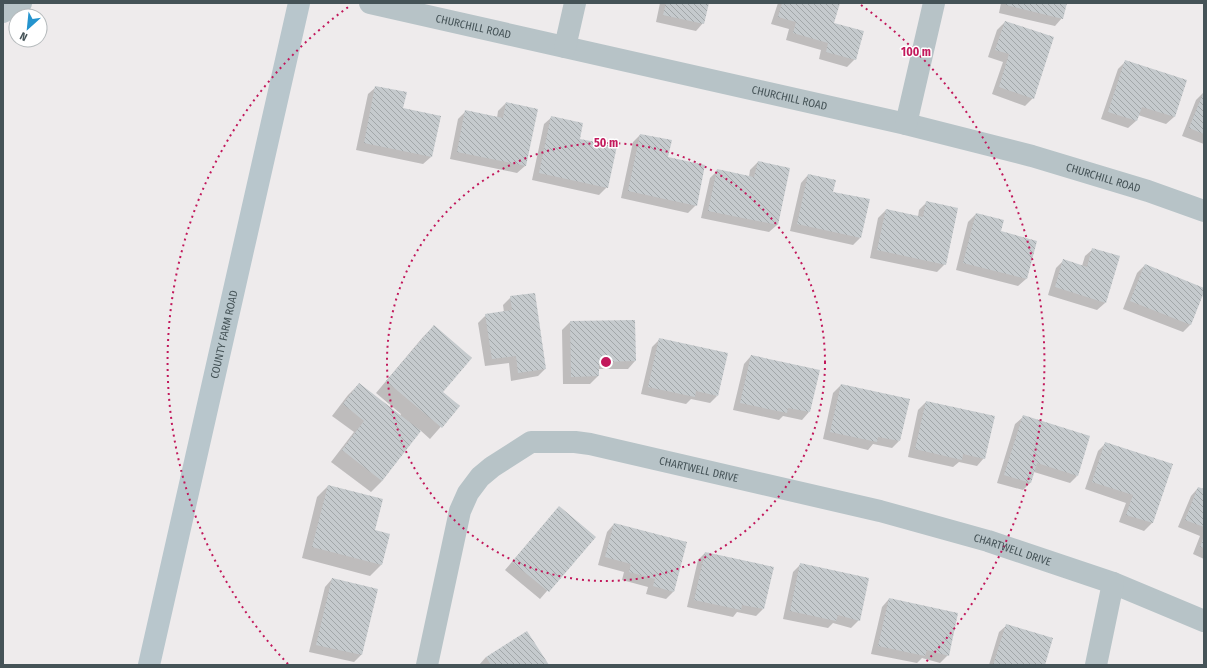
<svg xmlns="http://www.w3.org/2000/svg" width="1207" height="668" font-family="'Fira Sans Condensed',sans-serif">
<defs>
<pattern id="building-back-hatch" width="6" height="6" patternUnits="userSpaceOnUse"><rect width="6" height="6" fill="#c5cacd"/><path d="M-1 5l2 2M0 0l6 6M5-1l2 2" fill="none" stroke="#a2a7a9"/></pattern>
</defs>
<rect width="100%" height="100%" fill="#eeebec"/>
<path fill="#0003" d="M660 3H708L703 23 696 31 656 22Z
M778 3H839L833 23 855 59 847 67 819 59 821 50 786 40 789 29 771 24Z
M1001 3H1066L1062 18 1055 26 999 13Z
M1005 22 1033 98 1025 106 992 94 1003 62 988 57 997 30Z
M1126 61 1185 81 1174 117 1166 124 1138 115 1136 121 1128 128 1101 119 1118 69Z
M376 87 402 109 431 157 423 164 356 150 368 94Z
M1204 92V144L1182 136 1196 100Z
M506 103 525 166 517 173 450 159 458 119 466 111 497 118 498 111Z
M552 117 578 140 607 187 599 195 532 180 544 124Z
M640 135 667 157 696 205 688 213 621 198 633 142Z
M758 162 777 225 769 232 701 218 710 178 718 170 749 177 750 170Z
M808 175 832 192 860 238 853 245 790 231 801 183Z
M927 202 945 264 937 272 870 258 878 218 886 210 918 217 919 210Z
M976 214 1000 232 1036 242 1026 279 1018 286 956 270 968 222Z
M1093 249 1105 303 1097 310 1048 295 1056 268 1064 260 1082 266 1085 256Z
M1145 265 1204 289 1190 325 1183 332 1123 309 1137 273Z
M511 297 545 369 538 376 511 381 509 363 485 366 478 323 486 315 504 312 503 305Z
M570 322 635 361 628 369H598V376L590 384H563L562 330Z
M434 326 442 392 459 406 430 439 420 430 382 481 371 492 331 462 354 432 332 416 348 395 359 384 400 416 401 414 376 393 423 337Z
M659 340 717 396 710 403 691 399 686 404 641 394 652 347Z
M751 356 809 412 802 420 783 416 779 420 733 410 744 364Z
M841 385 899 441 892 448 873 444 868 450 823 439 833 393Z
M926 402 984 458 977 466 959 462 953 467 908 457 918 410Z
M1023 417 1077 476 1070 483 1034 472 1030 483 1023 490 997 483 1015 424Z
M1106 443 1171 465 1152 523 1144 531 1119 522 1126 503 1085 489 1098 451Z
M328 486 373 531 389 535 381 565 370 576 302 558 317 497Z
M1198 488 1204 490V559L1193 554 1200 536 1178 527 1191 496Z
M552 515 594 537 540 599 505 570Z
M614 524 686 543 673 592 666 599 646 594 648 587 622 580 624 572 598 565 607 532Z
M705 553 763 609 756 616 737 612 733 617 687 607 698 560Z
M801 564 859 620 851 628 833 623 828 628 783 619 793 572Z
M332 579 361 655 354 662 309 652 325 587Z
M889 599 948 655 940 663 922 658 917 663 871 654 882 607Z
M1007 625 1044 665H989L999 632Z
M486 657 547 665H479Z"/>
<path fill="url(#building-back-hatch)" d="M666 3H709L704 24 663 15Z
M782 3H840L834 23 864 31 856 60 826 52 828 43 793 33 796 22 778 17Z
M1007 3H1067L1063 19 1006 5Z
M1005 21 1054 37 1034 99 999 87 1009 54 995 50Z
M1125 60 1187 80 1175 117 1142 107 1137 121 1108 112Z
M375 86 407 92 403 108 441 116 432 157 364 143Z
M1204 91V134L1189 128Z
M506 102 538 109 526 166 457 152 465 110 503 118Z
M551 116 583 123 580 139 617 146 608 188 539 173Z
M640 134 672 140 668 157 705 165 697 206 628 191Z
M758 161 790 168 778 225 708 211 717 169 754 177Z
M808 174 836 180 833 192 870 199 861 238 797 224Z
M926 201 958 208 946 265 877 250 886 209 923 217Z
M976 213 1004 220 1001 231 1037 241 1027 279 963 263Z
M1092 248 1120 256 1106 303 1055 287 1063 259 1087 267Z
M1145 264 1204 288V292L1191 325 1130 301Z
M535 293 546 369 518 373 516 356 492 359 485 314 512 310 510 296Z
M635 320 636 361 599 362V376L571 377 570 321Z
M434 325 472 358 443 392 460 406 442 428 386 381Z
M659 338 728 353 718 396 696 391 695 397 648 387Z
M751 355 820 370 810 412 788 408 787 413 740 403Z
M359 383 421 431 382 481 342 450 364 421 343 404Z
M841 384 910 399 900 441 878 437 877 442 830 432Z
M926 401 995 416 985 459 963 454 962 460 915 449Z
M1023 415 1090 436 1078 476 1037 463 1031 483 1004 475Z
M1105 442 1173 464 1153 523 1126 515 1133 495 1092 482Z
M328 485 383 499 375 530 390 534 382 565 312 547Z
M1198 487 1204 489V527L1185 520Z
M559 506 596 537 549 592 512 562Z
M614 523 687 542 674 592 653 586 655 579 629 572 631 564 605 557Z
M1204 536V548L1200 547Z
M705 552 774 567 764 609 742 605 741 610 694 600Z
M800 563 869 578 860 621 838 615 836 621 790 611Z
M332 578 378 589 362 655 316 645Z
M889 598 958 613 949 656 927 650 925 656 878 646Z
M1006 624 1053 638 1045 665H993Z
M527 631 549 665H491L486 657Z"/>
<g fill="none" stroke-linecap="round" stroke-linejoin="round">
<g stroke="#b7c3c7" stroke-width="22">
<path id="s1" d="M370 3 906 124 1032 156 1148 191 1204 211"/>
<path d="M3 12 21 3"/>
<path d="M565 47 575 3"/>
<path d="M906 124 934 3"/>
<path d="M1113 583 1204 621"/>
<path id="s2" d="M427 665 460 511 468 493 480 477 492 467 531 442H575L590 444 880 511 988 541 1113 583 1096 665"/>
</g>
<path stroke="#b8c6cc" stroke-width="22" id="s3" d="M149 665 299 3"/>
</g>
<g fill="none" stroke="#c2185b" stroke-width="2" stroke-dasharray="2 4">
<circle cx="606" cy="362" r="219"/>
<path d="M288 664A439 439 0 0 1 351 5M861 5A439 439 0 0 1 924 664"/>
</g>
<g text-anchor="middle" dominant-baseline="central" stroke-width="3" stroke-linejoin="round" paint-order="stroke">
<g font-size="11" fill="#455357" stroke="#fff">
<text stroke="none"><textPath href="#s1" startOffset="106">CHURCHILL ROAD</textPath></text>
<text stroke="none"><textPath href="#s1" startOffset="430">CHURCHILL ROAD</textPath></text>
<text stroke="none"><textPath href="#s1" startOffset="754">CHURCHILL ROAD</textPath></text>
<text stroke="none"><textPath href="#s3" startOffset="339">COUNTY FARM ROAD</textPath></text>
<text stroke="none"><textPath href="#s2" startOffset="430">CHARTWELL DRIVE</textPath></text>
<text stroke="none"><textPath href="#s2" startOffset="754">CHARTWELL DRIVE</textPath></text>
</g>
</g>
<circle cx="606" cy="362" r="6" fill="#c2185b" stroke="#fff" stroke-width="2"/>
<g font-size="12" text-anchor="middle" font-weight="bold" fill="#c2185b" stroke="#fff" stroke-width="3" stroke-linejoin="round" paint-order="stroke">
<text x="916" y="56">100 m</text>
<text x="606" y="147">50 m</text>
</g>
<rect width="1207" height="668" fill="none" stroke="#455357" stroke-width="8"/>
<g transform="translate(28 28) rotate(207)"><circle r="19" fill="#ffffff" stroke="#b5babc"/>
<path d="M0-3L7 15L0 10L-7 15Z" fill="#2594ce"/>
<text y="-6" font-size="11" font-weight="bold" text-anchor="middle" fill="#455357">N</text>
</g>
</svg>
